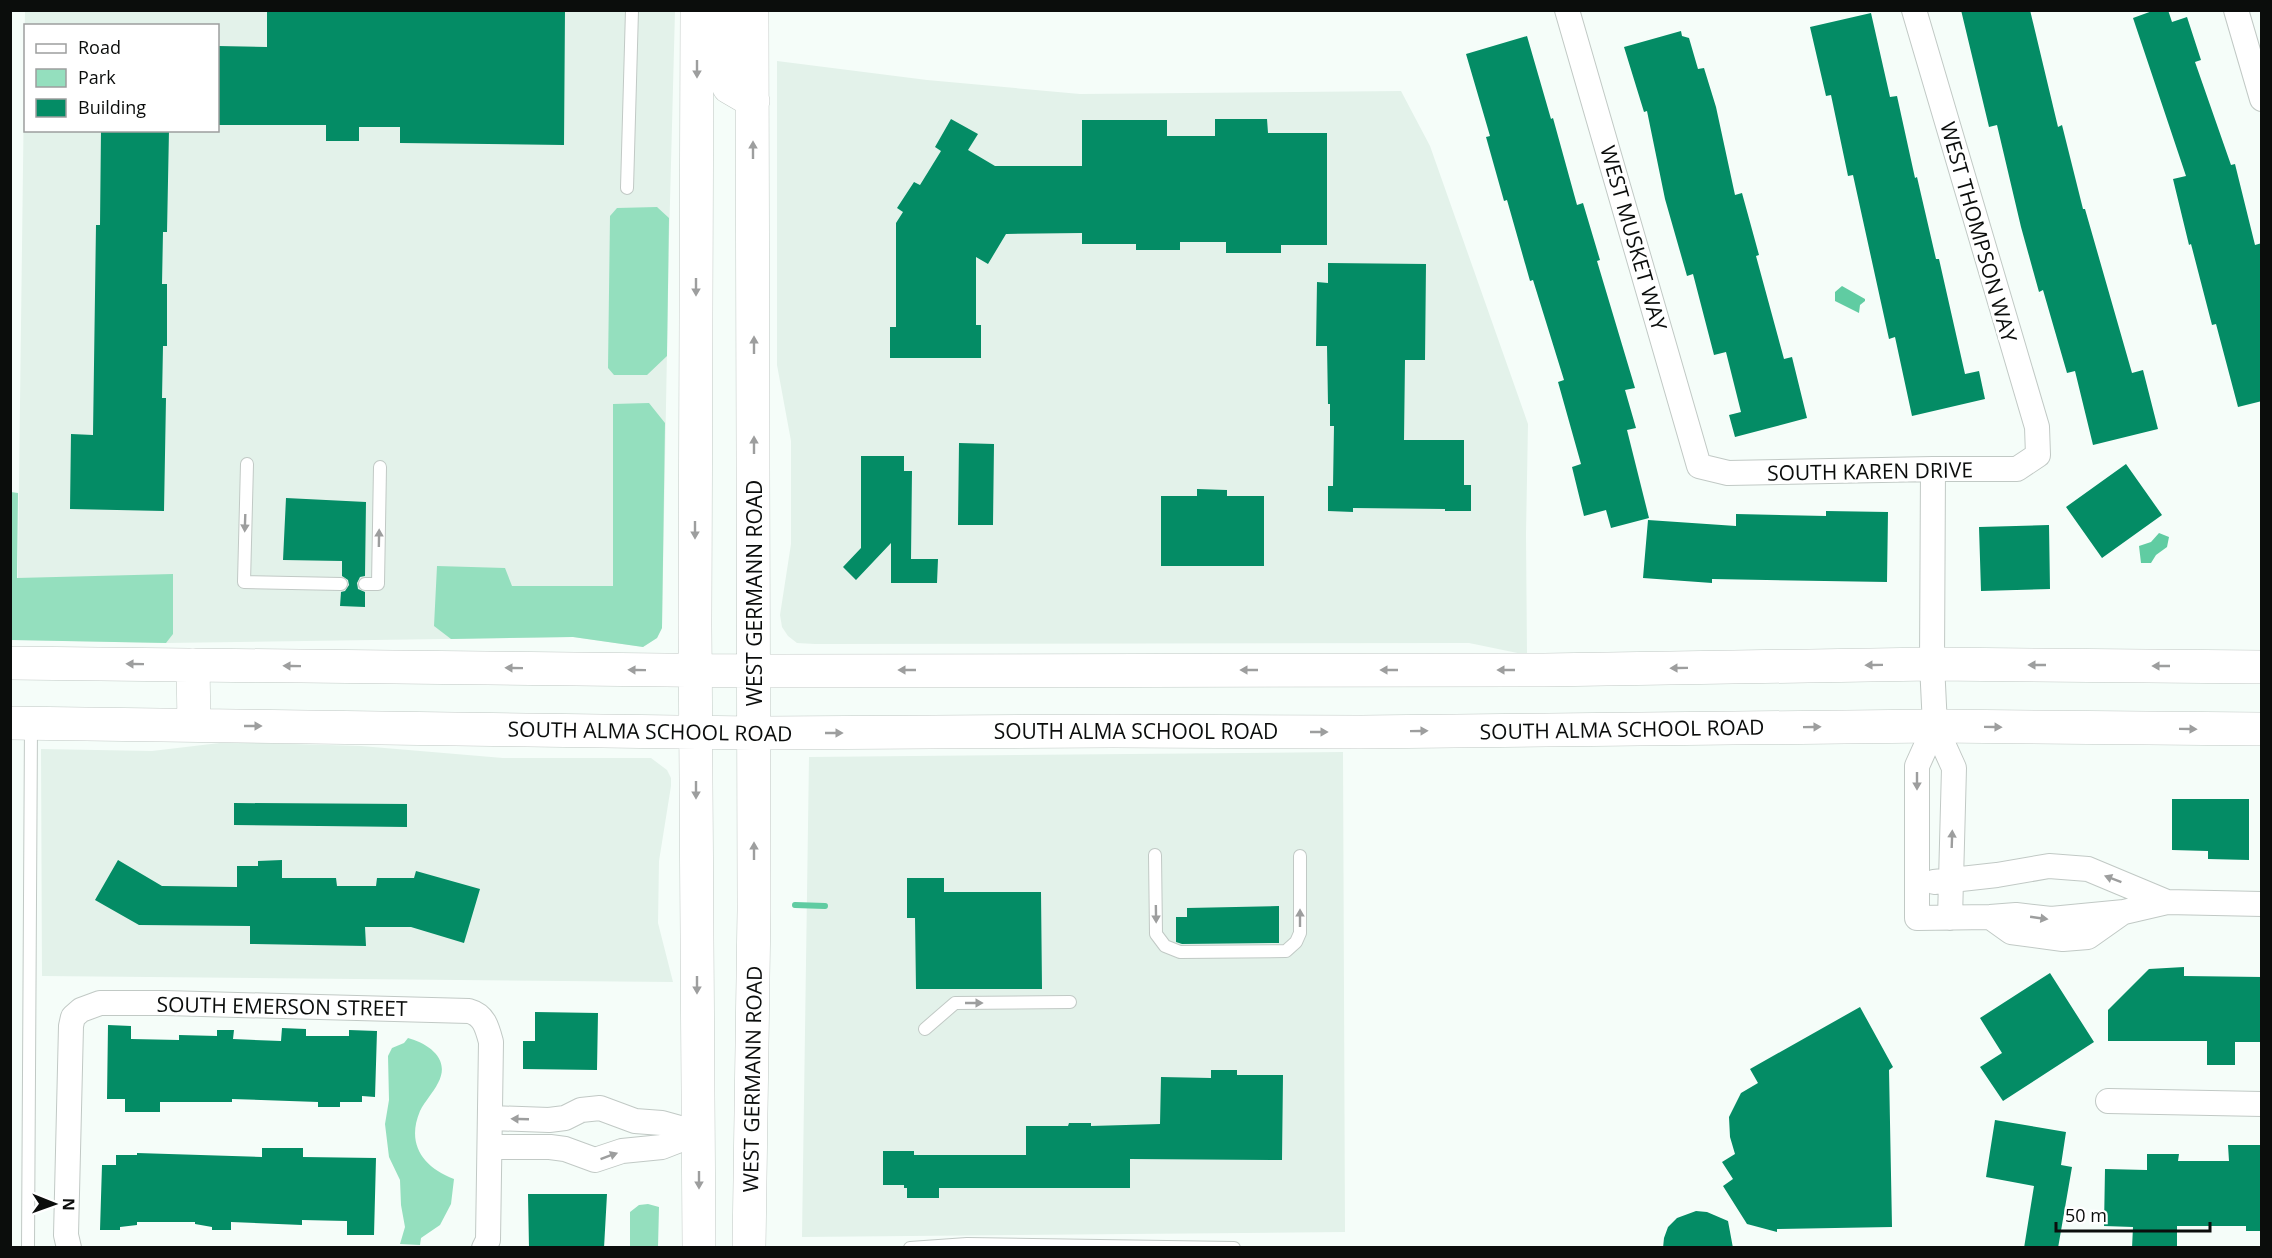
<svg xmlns="http://www.w3.org/2000/svg" width="2272" height="1258" font-family="'Open Sans',sans-serif">
<rect width="100%" height="100%" fill="#f5fdf9"/>
<path fill="#e3f2ea" fill-rule="evenodd" d="M25 11H675L669 240 662 628 657 638 643 647 573 637 166 643 17 640ZM26 26H218V130H26Z
M777 61 927 80 1080 94 1401 91 1430 146 1528 424 1526 534 1527 655 1469 643 815 644 797 643 788 636 782 627 780 615 791 544V441L777 365Z
M228 742 361 746 503 758H651L667 770 671 778V786L659 861 658 923 673 982 42 976 41 749 152 751Z
M1343 752 1345 1232 802 1237 809 757Z"/>
<path fill="#94dfbe" d="M657 207 669 218 667 356 647 375H614L608 368 610 216 617 208Z
M649 403 665 423 662 628 657 638 643 647 573 637 451 639 434 626 437 566 505 568 512 586H613V404Z
M11 492 18 493 17 578 173 574V634L166 643 11 640Z
M408 1038C429 1044 451 1059 438 1083 433 1093 425 1101 420 1111 406 1144 423 1167 454 1179L451 1204 440 1225 421 1238 420 1245 400 1244 405 1227 401 1205 400 1180 389 1157 385 1124 389 1100 388 1056 392 1048 404 1043Z
M648 1204 659 1207 658 1247H630V1212L639 1205Z"/>
<path fill="#60cca2" d="M1842 286 1865 299V301L1860 305 1859 313 1835 301V292Z
M2159 533 2169 537 2167 547 2156 555 2151 563H2141L2139 546 2151 542Z"/>
<g fill="none" stroke-linecap="round" stroke-linejoin="round">
<path stroke="#60cca2" stroke-width="6" d="M795 905 825 906"/>
</g>
<path fill="#048c65" d="M267 10H565L564 145 400 143V127H359V141H326V125H218V46L267 47Z
M1961 10H2030L2058 127 2062 125 2083 209H2085L2132 373 2143 370 2158 429 2093 445 2075 371 2067 373 2043 290 2039 292 2021 227 1997 125 1989 127Z
M2155 10H2168L2172 22 2187 17 2201 60 2195 62 2231 165 2235 164 2255 245 2262 243V401L2238 407 2216 324 2212 325 2191 244 2189 245 2173 179 2186 176 2133 18Z
M1871 13 1890 97 1897 96 1915 178 1917 177 1936 259H1939L1965 374 1979 371 1985 399 1912 416 1895 337 1889 339 1853 175 1848 176 1831 95 1826 96 1810 27Z
M1681 31 1682 36 1689 38 1698 69 1704 68 1716 107 1735 195 1742 193 1759 255 1756 256 1784 359 1792 357 1807 418 1735 437 1729 415 1741 412 1726 352 1714 355 1693 274 1687 276 1665 199 1647 111 1644 112 1624 47Z
M1527 36 1551 119 1553 118 1577 205 1583 203 1600 260 1597 261 1635 388 1625 390 1636 428 1627 430 1649 518 1611 528 1606 510 1584 516 1572 467 1581 464 1558 382 1564 380 1533 280 1530 281 1507 200 1504 201 1486 137 1490 136 1466 54Z
M951 119 978 134 968 150 995 166H1082V120H1167V136H1215V119H1267L1268 133H1327V245H1281V253H1226V242H1180V250H1136V244H1082V233L1006 234 988 264 976 257V325H981V358H890V327H896V223L903 212 897 208 914 182 920 185 941 151 935 147Z
M101 130H169L167 232H163L162 284H167V346H163L162 398H166L164 511 70 509 71 434 93 435 96 225H100Z
M1328 263 1426 264 1425 360H1405L1404 440H1464V485H1471V511H1445V509L1353 508V512L1328 511V486H1333L1334 426H1330V404H1328L1327 346H1316L1317 282 1328 283Z
M959 443 994 444 993 525H958Z
M861 456H904V471H912L911 559H938L937 583H891V543L856 580 843 567 861 548Z
M2126 464 2162 515 2102 558 2066 507Z
M1197 489 1227 490V496H1264V566H1161V496H1197Z
M286 498 366 502 365 576 360 577 357 583 358 589 365 592V607L340 606 341 592 345 591 349 585 348 580 342 576V561L283 560Z
M1826 511 1888 512 1887 582 1712 579V583L1643 578 1648 520 1736 526V514L1826 516Z
M2049 525 2050 589 1981 591 1979 527Z
M2172 799H2249V860L2208 859V851L2172 850Z
M234 803 407 804V827L234 825Z
M118 860 162 886 237 887V866H258V861L282 860V878H336L337 886H376L377 878H414L416 871 480 889 464 943 411 927H365L366 946 250 944V926L139 925 95 900Z
M907 878H944V892H1041L1042 989H916L915 918H907Z
M1279 906V943L1182 944 1176 942V917H1187V908Z
M2184 967V976L2262 977V1042H2235V1065H2207V1041H2108V1010L2149 969Z
M2050 973 2094 1042 2003 1101 1980 1067 2002 1053 1980 1018Z
M1860 1007 1893 1067 1889 1070 1892 1227 1777 1229V1232L1747 1224 1723 1186 1733 1179 1722 1162 1735 1154 1730 1137 1729 1117 1741 1093 1758 1083 1750 1069Z
M535 1012 598 1013 597 1070 523 1069V1041H535Z
M108 1025 131 1026V1039L179 1040V1035L217 1036V1030H234L233 1039 281 1041 282 1028 306 1029V1036H349V1030L377 1031 375 1097 362 1096V1102H340V1107H318V1102L232 1099V1102H160V1112H125V1099H107Z
M1211 1070H1237V1075H1283L1282 1160 1130 1159V1188H939V1198H907V1188H904V1185H883V1151H914V1155H1026V1126H1068L1069 1123H1091V1126L1160 1124 1161 1077 1211 1078Z
M1995 1120 2066 1132 2061 1165 2072 1167 2058 1248H2024L2034 1186 1986 1177Z
M2228 1145H2262V1231H2246V1226H2177V1248H2132L2133 1227 2104 1226 2105 1169 2147 1170V1154H2179L2178 1161H2229Z
M262 1148H303V1157L376 1158 374 1235H347V1221L302 1220V1225L231 1222V1230H212V1227L195 1224V1222H137V1225L120 1227V1230H100L102 1165H116V1155H137V1153L262 1157Z
M528 1194H607L604 1248H529Z
M1696 1211 1707 1212 1728 1221 1733 1248H1663L1664 1238 1668 1227 1677 1218Z"/>
<g fill="none" stroke-linecap="round" stroke-linejoin="round">
<defs>
<path id="lane" d="M627 188 632 10
M247 464 244 582 341 584
M365 584H378L380 467
M1155 855 1156 934 1165 946 1180 952 1286 951 1296 942 1300 933V856
M925 1029 955 1003 1070 1002
M28 1248 31 725
M910 1248 967 1244 1234 1248"/>
<path id="street" d="M1567 10 1699 466 1728 473 1933 469H2017L2038 455 2037 427 1914 10
M2236 10 2262 99
M1933 469 1932 664 1935 726 1954 768 1950 918
M1935 726 1917 766V918L1990 917 2016 915 2051 919 2124 912 2167 902 2262 904
M1934 882 1997 875 2049 866 2088 869 2167 902
M1990 917 2011 932 2063 939 2088 937 2122 913
M2108 1101 2262 1104
M491 1118 549 1120 565 1118 581 1110 600 1108 635 1121 662 1123 698 1133
M490 1147H550L565 1149 595 1160 622 1151 662 1147 698 1133
M69 1248 66 1235 71 1026 73 1017 81 1010 100 1003H165L469 1011C484 1015 487 1027 491 1042L488 1240 484 1248"/>
<path id="secondary" d="M697 10 695 625 699 1248
M724 10 725 75 729 87 753 101
M10 663 755 671 1544 670 1932 664 2262 667
M193 665 194 725
M10 723 754 733 1113 731 1361 732 1935 726 2262 729
M749 1248 754 910 752 10"/>
</defs>
<use href="#lane" stroke="#c1c9c5" stroke-width="14"/>
<use href="#street" stroke="#c1c9c5" stroke-width="26"/>
<use href="#secondary" stroke="#c1c9c5" stroke-width="34"/>
<use href="#lane" stroke="#fff" stroke-width="12"/>
<use href="#street" stroke="#fff" stroke-width="24"/>
<use href="#secondary" stroke="#fff" stroke-width="33"/>
</g>
<defs><path id="oneway-solid" d="M-6-.8H1V-3.2L6.5 0L1 3.2V.8H-6Z" transform="scale(1.5)"/></defs>
<g fill="#9d9e9e">
<use href="#oneway-solid" transform="translate(697 69) rotate(90)"/>
<use href="#oneway-solid" transform="translate(753 150) rotate(-90)"/>
<use href="#oneway-solid" transform="translate(696 287) rotate(90)"/>
<use href="#oneway-solid" transform="translate(754 345) rotate(-90)"/>
<use href="#oneway-solid" transform="translate(754 445) rotate(-90)"/>
<use href="#oneway-solid" transform="translate(245 523) rotate(92)"/>
<use href="#oneway-solid" transform="translate(695 530) rotate(90)"/>
<use href="#oneway-solid" transform="translate(379 538) rotate(-89)"/>
<use href="#oneway-solid" transform="translate(135 664) rotate(-179)"/>
<use href="#oneway-solid" transform="translate(1874 665) rotate(179)"/>
<use href="#oneway-solid" transform="translate(2037 665) rotate(-180)"/>
<use href="#oneway-solid" transform="translate(292 666) rotate(-179)"/>
<use href="#oneway-solid" transform="translate(2161 666) rotate(-180)"/>
<use href="#oneway-solid" transform="translate(514 668) rotate(-179)"/>
<use href="#oneway-solid" transform="translate(1679 668) rotate(179)"/>
<use href="#oneway-solid" transform="translate(637 670) rotate(-179)"/>
<use href="#oneway-solid" transform="translate(907 670) rotate(180)"/>
<use href="#oneway-solid" transform="translate(1249 670) rotate(-180)"/>
<use href="#oneway-solid" transform="translate(1389 670) rotate(-180)"/>
<use href="#oneway-solid" transform="translate(1506 670) rotate(-180)"/>
<use href="#oneway-solid" transform="translate(253 726)"/>
<use href="#oneway-solid" transform="translate(1812 727) rotate(-1)"/>
<use href="#oneway-solid" transform="translate(1993 727) rotate(1)"/>
<use href="#oneway-solid" transform="translate(2188 729) rotate(1)"/>
<use href="#oneway-solid" transform="translate(1419 731) rotate(-1)"/>
<use href="#oneway-solid" transform="translate(1319 732)"/>
<use href="#oneway-solid" transform="translate(834 733)"/>
<use href="#oneway-solid" transform="translate(1917 781) rotate(90)"/>
<use href="#oneway-solid" transform="translate(696 790) rotate(90)"/>
<use href="#oneway-solid" transform="translate(1952 839) rotate(-88)"/>
<use href="#oneway-solid" transform="translate(754 851) rotate(-90)"/>
<use href="#oneway-solid" transform="translate(2113 879) rotate(-159)"/>
<use href="#oneway-solid" transform="translate(1156 914) rotate(89)"/>
<use href="#oneway-solid" transform="translate(1300 918) rotate(-90)"/>
<use href="#oneway-solid" transform="translate(2039 918) rotate(8)"/>
<use href="#oneway-solid" transform="translate(697 985) rotate(90)"/>
<use href="#oneway-solid" transform="translate(974 1003)"/>
<use href="#oneway-solid" transform="translate(520 1119) rotate(-178)"/>
<use href="#oneway-solid" transform="translate(609 1156) rotate(-20)"/>
<use href="#oneway-solid" transform="translate(699 1180) rotate(90)"/>
</g>
<g text-anchor="middle" dominant-baseline="central" stroke-width="6" stroke-linejoin="round" paint-order="stroke">
<g font-size="21" fill="#0b0d0c" stroke="#fff">
<text transform="translate(1979 232) rotate(74)">WEST THOMPSON WAY</text>
<text transform="translate(1634 238) rotate(74)">WEST MUSKET WAY</text>
<text transform="translate(1870 471) rotate(-1)">SOUTH KAREN DRIVE</text>
<text transform="translate(754 593) rotate(-90)">WEST GERMANN ROAD</text>
<text transform="translate(1622 729) rotate(-1)">SOUTH ALMA SCHOOL ROAD</text>
<text transform="translate(650 731) rotate(1)">SOUTH ALMA SCHOOL ROAD</text>
<text x="1136" y="731">SOUTH ALMA SCHOOL ROAD</text>
<text transform="translate(282 1006) rotate(1)">SOUTH EMERSON STREET</text>
<text transform="translate(752 1079) rotate(-89)">WEST GERMANN ROAD</text>
</g>
</g>
<rect width="2272" height="1258" fill="none" stroke="#0b0d0c" stroke-width="24"/>
<rect x="24" y="24" width="195" height="108" fill="#ffffff" stroke="#9d9e9e" stroke-width="1.5"/>
<rect x="36" y="44" width="30" height="9" fill="#ffffff" stroke="#9d9e9e" stroke-width="1.5"/>
<text x="78" y="54" font-size="18" fill="#0b0d0c">Road</text>
<rect x="36" y="69" width="30" height="18" fill="#94dfbe" stroke="#9d9e9e" stroke-width="1.5"/>
<text x="78" y="84" font-size="18" fill="#0b0d0c">Park</text>
<rect x="36" y="99" width="30" height="18" fill="#048c65" stroke="#9d9e9e" stroke-width="1.5"/>
<text x="78" y="114" font-size="18" fill="#0b0d0c">Building</text>
<g transform="translate(54 1204) rotate(91)" stroke="#ffffff" stroke-width="4.5" paint-order="stroke">
<path d="M0-4.5L10 22L0 15L-10 22Z" fill="#0b0d0c"/>
<text y="-9" font-size="16" font-weight="bold" text-anchor="middle" fill="#0b0d0c">N</text>
</g>
<path d="M2056 1222v9h154v-9" fill="none" stroke="#0b0d0c" stroke-width="3"/>
<text x="2065" y="1222" font-size="18" fill="#0b0d0c" stroke="#ffffff" stroke-width="4.5" paint-order="stroke">50 m</text>
</svg>
